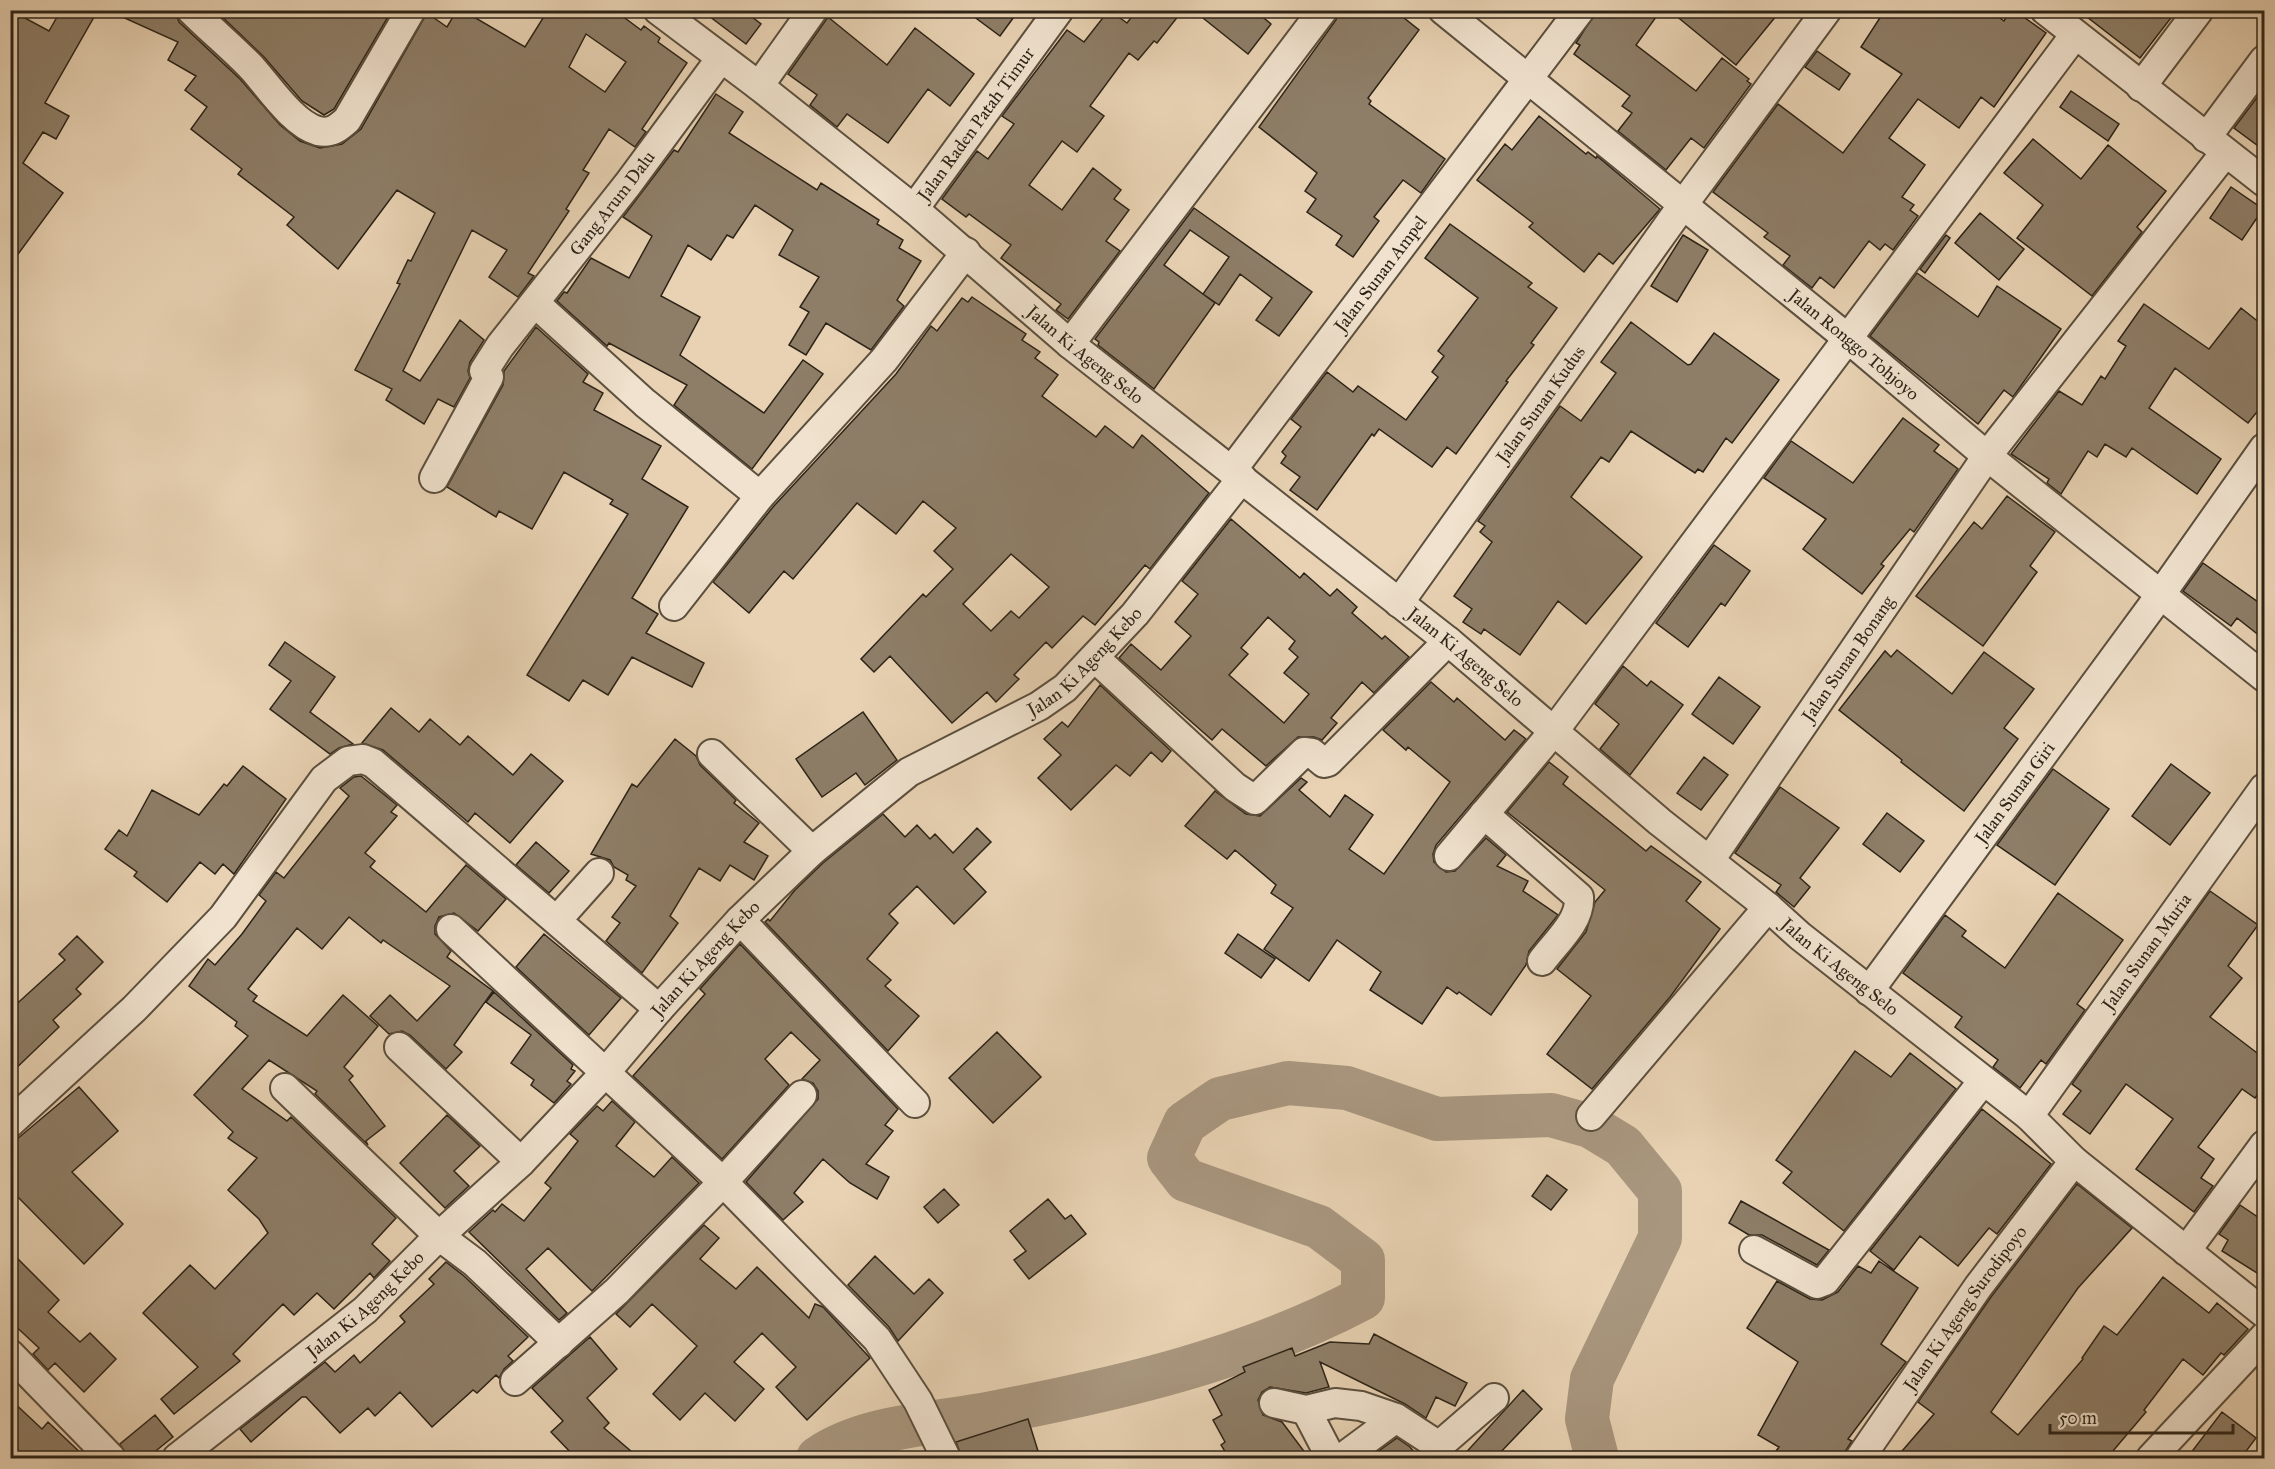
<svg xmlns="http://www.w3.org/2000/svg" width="2275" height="1469" font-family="'IM FELL Great Primer',serif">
<rect width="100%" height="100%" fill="#e8d2b3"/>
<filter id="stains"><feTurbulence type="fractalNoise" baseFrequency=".00333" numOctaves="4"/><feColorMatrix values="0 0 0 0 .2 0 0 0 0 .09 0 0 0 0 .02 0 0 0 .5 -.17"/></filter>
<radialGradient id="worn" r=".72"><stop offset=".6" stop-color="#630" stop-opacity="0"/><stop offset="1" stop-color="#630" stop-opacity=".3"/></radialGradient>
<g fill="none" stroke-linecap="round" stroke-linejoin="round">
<path stroke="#a8967e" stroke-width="44" d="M818 1458C865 1425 937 1424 992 1413 1119 1389 1248 1359 1363 1298V1260L1319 1227 1186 1180 1169 1158 1185 1123 1220 1099 1288 1083 1347 1088 1437 1119 1551 1115 1590 1126 1623 1146 1660 1191V1238L1592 1379 1587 1419 1597 1458"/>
</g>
<path fill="#8e7e68" stroke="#2c2317" stroke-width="1.5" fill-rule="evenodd" d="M10 10 49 31 61 10H98L45 103 69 116 56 139 43 132 23 163 63 193 10 265Z
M107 10H175L179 22 240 79 280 125 300 141 320 148 342 144 361 129 427 13 447 27 457 10H462L525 47 548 10H614L641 30 644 26 660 38 658 42 687 63 642 129 646 132 635 147 609 129 583 170 589 173 566 209 569 211 528 273 534 276 518 297 489 277 507 250 472 230 403 371 420 381 460 320 484 340 470 362 468 371 470 378 454 407 438 399 424 424 386 400 392 389 355 370 400 284 397 283 408 260 411 261 435 213 397 190 338 269 287 225 294 217 238 174 242 169 191 129 207 107 185 90 196 76 168 60 178 42ZM586 34 626 62 605 92 569 67Z
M215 10H392L334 109 324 115 302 101 264 57Z
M701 10H743L761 24 746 44Z
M965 10H1019L1000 36Z
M1109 10 1127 23 1137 10H1183L1157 43 1154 41 1138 60 1129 53 1090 106 1104 116 1077 152 1062 141 1029 185 1062 210 1093 168 1121 190 1114 199 1129 210 1106 241 1120 251 1068 319 1056 310 1061 304 1001 258 1011 245 969 214 966 217 942 199 977 151 988 159 1014 124 1002 116 1067 30 1084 42Z
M1193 10H1254L1271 24 1248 54Z
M1339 10H1394L1419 30 1368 98 1371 101 1369 104 1445 159 1421 193 1403 180 1374 217 1379 221 1353 257 1336 245 1342 236 1307 212 1316 199 1305 191 1317 173 1259 127 1336 20Z
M1597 10H1661L1636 45 1696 91 1722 58 1749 79 1747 81 1751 84 1704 148 1691 138 1666 170 1618 131 1632 113 1622 106 1630 96 1574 54 1580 45 1576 43Z
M1669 10H1781L1736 65Z
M1885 10H1989L2004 21 2011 10H2014L2046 33 1994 107 1981 97 1959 128 1918 99 1889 138 1925 165 1902 197 1914 205 1910 210 1918 216 1893 250 1885 244 1880 250 1869 241 1834 288 1820 277 1812 288 1783 265 1790 256 1764 237 1768 233 1713 192 1778 104 1843 153 1902 74 1861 47Z
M2078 10H2177L2140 58Z
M828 17 887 65 915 28 974 74 950 106 928 89 888 143 847 114 837 127 810 105 817 95 788 74Z
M1817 51 1850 74 1839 90 1805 67Z
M2265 87V151L2234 128Z
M2071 91 2119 124 2108 141 2060 107Z
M716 94 743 112 729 133 817 190 821 183 879 220 877 224 903 240 899 248 921 261 897 300 904 306 871 350 826 323 806 355 789 345 809 312 800 307 819 277 779 255 793 230 755 205 733 238 727 235 711 260 688 245 661 296 700 317 680 355 764 413 803 360 823 374 752 469 674 405 687 385 609 343 607 346 557 301 564 292 567 293 591 258 629 278 652 236 623 217 674 150 678 152Z
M1539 116 1586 154 1588 152 1596 158 1597 156 1660 209 1613 264 1599 253 1584 272 1529 227 1533 223 1477 180 1505 144 1512 150Z
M2033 139 2081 179 2108 145 2166 191 2137 227 2142 232 2092 296 2017 238 2043 205 2004 173Z
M2231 187 2263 209 2242 240 2210 218Z
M1194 208 1312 292 1279 336 1256 320 1272 298 1240 274 1219 305 1203 294 1229 257 1190 230 1164 265 1215 303 1154 389 1098 345 1099 342 1095 339Z
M1980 213 2024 249 1999 280 1955 243Z
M1450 224 1532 283 1528 287 1557 308 1531 343 1534 345 1506 381 1508 382 1456 454 1447 447 1432 467 1379 429 1374 436 1372 434 1317 510 1290 490 1300 477 1281 463 1286 456 1282 452 1301 427 1291 419 1327 372 1353 392 1358 386 1406 420 1438 377 1432 372 1444 356 1438 351 1478 298 1425 258Z
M1683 235 1708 250 1677 302 1651 286Z
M1946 235 1950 238 1925 273 1920 269Z
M1917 273 1978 317 1997 286 2061 329 2013 397 2004 390 1978 424 1870 336Z
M972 297 1026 334 1022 340 1040 352 1035 358 1058 375 1042 396 1096 437 1105 426 1133 448 1142 435 1209 493 1150 569 1145 565 1095 625 1083 616 1052 648 1046 642 1014 675 1019 679 996 702 987 692 952 723 890 656 874 672 861 659 923 594 926 597 953 569 934 551 956 528 923 501 896 534 857 503 793 579 784 571 749 613 713 582 773 507 896 374 931 326 937 331 962 298 968 302ZM1011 554 1049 587 1019 618 1011 611 991 631 963 604Z
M2144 304 2209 349 2241 308 2265 327V402L2248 423 2175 368 2149 408 2221 459 2197 494 2132 448 2126 457 2105 444 2097 457 2088 451 2061 494 2047 483 2049 479 2011 454 2059 391 2082 405 2101 376 2105 379 2126 346 2118 341Z
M1631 322 1688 365 1691 364 1714 333 1779 380 1732 443 1726 438 1703 472 1698 469 1695 473 1631 431 1609 462 1601 457 1571 497 1642 557 1586 624 1558 601 1520 655 1484 629 1481 634 1463 622 1472 609 1454 596 1492 542 1480 532 1485 526 1478 521 1560 406 1581 421 1616 373 1601 362Z
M536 327 588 374 583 382 603 393 594 410 661 446 642 479 688 507 632 598 658 614 646 633 704 663 692 687 632 657 608 695 583 680 569 701 527 675 628 514 610 504 613 500 564 472 532 529 499 511 496 517 447 487 503 385 504 371Z
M1903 418 1939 445 1934 451 1958 469 1914 532 1910 529 1881 564 1884 566 1862 594 1803 549 1826 519 1764 478 1791 441 1853 483Z
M2007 496 2055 532 2030 566 2037 572 1983 646 1916 596 1974 522 1982 529Z
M1231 519 1300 578 1304 573 1330 596 1337 589 1357 607 1352 613 1382 639 1385 636 1409 657 1374 693 1362 682 1331 718 1337 723 1322 740 1314 737H1298L1266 766 1222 729 1212 740 1119 658 1131 644 1161 670 1191 636 1175 622 1198 594 1182 581ZM1268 617 1295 641 1289 649 1298 657 1284 673 1309 694 1284 723 1229 675 1248 654 1241 648Z
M1714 545 1750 571 1725 606 1721 603 1688 647 1656 623Z
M2203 563 2265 607V640L2237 618 2231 626 2183 591Z
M285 642 335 677 310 712 353 744 339 748 330 754 270 709 291 681 269 665Z
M1897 650 1952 694 1984 652 2034 689 2004 728 2018 739 1964 811 1901 762 1902 760 1839 710 1885 651 1891 657Z
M1623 666 1647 686 1651 681 1683 705 1630 775 1600 749 1619 724 1595 704Z
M1719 677 1760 707 1733 744 1692 714Z
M1431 682 1454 702 1457 698 1505 740 1514 730 1526 739 1436 845 1433 854 1434 862 1446 872 1455 871 1486 838 1506 855 1497 866 1528 881 1523 891 1558 915 1529 951 1526 965 1491 1015 1459 992 1457 994 1447 987 1422 1024 1370 990 1381 972 1337 940 1309 981 1264 949 1293 908 1271 893 1276 885 1235 850 1227 859 1185 826 1215 791 1246 814 1260 816 1301 778 1307 782 1299 790 1330 817 1345 795 1373 815 1349 849 1384 874 1450 782 1408 747 1406 750 1383 730Z
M1100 685 1171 751 1162 762 1151 752 1130 776 1116 765 1071 810 1038 778 1061 755 1044 739 1062 722 1068 727Z
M391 708 419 732 430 719 460 745 468 736 513 775 531 754 563 781 510 843 475 813 468 822 383 750 362 743Z
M863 712 897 760 865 785 856 773 822 797 796 759Z
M675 739 696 756 700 765 736 800 734 803 759 823 744 842 768 856 754 880 730 865 720 881 699 868 670 916 678 923 642 973 606 941 620 923 612 917 636 886 626 880 628 875 614 867 610 860 591 854 632 784 637 787Z
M1704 757 1728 775 1701 810 1677 793Z
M1549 762 1568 777 1563 784 1646 851 1651 846 1701 882 1686 901 1720 929 1670 997 1592 1089 1547 1054 1591 996 1557 969 1586 932 1595 902 1605 890 1507 812Z
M2171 764 2210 793 2170 845 2132 816Z
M243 766 286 799 234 874 223 864 215 874 200 862 167 902 134 876 137 872 105 849 119 830 127 836 152 790 199 815 224 784 227 786Z
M2053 769 2109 809 2055 885 1997 845Z
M361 776 397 805 391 812 397 816 365 853 375 861 370 867 426 912 466 865 506 899 478 931 454 913 439 917 435 926V934L451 951 447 957 493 991 454 1045 462 1052 446 1069 410 1035 402 1031 389 1034 370 1016 390 995 417 1021 450 986 383 940 381 943 349 917 322 949 297 928 248 989 257 996 253 1001 307 1036 343 995 378 1026 344 1067 353 1076 349 1080 385 1126 366 1141 368 1145 315 1094 317 1091 269 1060 242 1089 287 1121 291 1117 396 1218 372 1244 390 1261 374 1278 370 1273 334 1309 317 1293 294 1315 283 1304 233 1354 240 1361 174 1414 161 1399 198 1367 143 1313 190 1265 215 1289 268 1233 259 1219 228 1190 257 1158 228 1138 233 1132 194 1095 248 1036 235 1026 237 1022 189 986 208 959 215 965 242 934 266 901 259 895 276 872 284 878 349 796 340 788 354 777Z
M1780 787 1839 828 1800 878 1810 887 1794 907 1776 892 1781 885 1735 853Z
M1887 813 1924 841 1900 872 1863 844Z
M883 814 905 837 917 825 930 839 935 834 953 853 977 828 991 842 964 869 986 892 954 924 917 886 889 914 898 923 867 959 891 980 885 986 919 1016 888 1051 765 922 768 919 770 921 795 890 823 863Z
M536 842 569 871 549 893 516 865Z
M2210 891 2258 925 2228 966 2242 978 2210 1017 2265 1059V1085L2255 1098 2242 1089 2198 1147 2214 1159 2201 1178 2213 1186 2194 1212 2136 1169 2173 1119 2126 1084 2090 1134 2063 1114 2081 1091 2072 1084Z
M2058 893 2123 940 2077 1004 2085 1010 2046 1064 2041 1060 2020 1088 1993 1067 1998 1060 1955 1027 1962 1017 1903 973 1945 915 1966 931 1962 936 2005 968Z
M544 934 621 998 589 1035 516 967Z
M1238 934 1275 959 1261 978 1225 953Z
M77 936 103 962 76 989 81 994 53 1020 59 1027 10 1074V1010L65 960 59 954Z
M740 944 898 1109 885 1125 893 1131 866 1164 889 1177 877 1199 850 1183 823 1159 794 1193 803 1202 783 1220 746 1182 818 1099V1091L813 1083 802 1079 820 1060 791 1032 765 1059 789 1085 722 1159 633 1076 705 994 700 989Z
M494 992 573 1065 571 1069 575 1071 567 1081 571 1084 554 1103 531 1085 534 1080 511 1063 531 1035 486 1002Z
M997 1032 1041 1077 993 1123 949 1078Z
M1855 1051 1891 1077 1910 1053 1956 1089 1844 1231 1783 1183 1792 1172 1776 1160Z
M79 1087 118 1131 72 1172 123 1224 84 1264 10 1189V1145Z
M612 1101 635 1122 616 1146 654 1177 672 1157 699 1183 592 1291 548 1248 526 1269 567 1313 559 1320 469 1232 493 1210 495 1212 502 1204 524 1221 551 1188 545 1183 578 1141 570 1134 597 1106 603 1111Z
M1982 1109 2051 1164 1997 1234 1989 1228 1958 1266 1920 1236 1894 1270 1870 1251Z
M447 1115 480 1146 454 1171 469 1186 445 1208 400 1163Z
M1547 1175 1567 1190 1551 1210 1532 1196Z
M2077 1184 2132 1228 2078 1288 1991 1412 2018 1435 2083 1359 2082 1358 2104 1326 2117 1335 2163 1277 2209 1313 2217 1303 2248 1329 2224 1355 2221 1353 2203 1375 2183 1359 2144 1410 2146 1412 2107 1458H1896L1934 1414 1918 1402 1991 1297Z
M944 1189 959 1205 938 1223 924 1207Z
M1048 1199 1065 1219 1071 1215 1086 1234 1029 1279 1014 1260 1026 1251 1010 1231Z
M1741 1201 1829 1250 1817 1265 1762 1235H1749L1729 1223Z
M2240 1205 2265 1222V1278L2222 1251 2228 1240 2219 1234Z
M704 1225 719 1238 700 1259 736 1289 757 1267 809 1318 815 1304 823 1307 870 1358 807 1420 776 1387 796 1367 762 1333 734 1362 764 1389 735 1421 705 1393 680 1420 653 1394 697 1346 652 1304 630 1327 616 1314Z
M10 1251 59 1300 48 1312 80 1342 90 1333 116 1359 84 1392 55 1363 48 1370 33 1354 39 1348 10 1321Z
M875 1256 914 1294 929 1279 943 1293 898 1341 889 1327 848 1285Z
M1879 1261 1918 1288 1881 1344 1906 1362 1848 1439 1852 1441 1841 1458H1771L1779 1447 1758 1435 1798 1362 1747 1328 1777 1281 1810 1299 1822 1300 1838 1292 1858 1266 1871 1273Z
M446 1262 464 1276 528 1337 508 1356 513 1361 504 1369 499 1378 496 1375 477 1393 473 1390 432 1427 400 1392 375 1416 368 1408 340 1433 306 1397H302L251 1442 240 1429 325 1362 335 1372 354 1355 360 1363 405 1322 400 1316 434 1284 429 1279Z
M1374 1334 1467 1383 1455 1406 1436 1397 1426 1418 1405 1404 1320 1362 1329 1387 1306 1393 1270 1387 1262 1392 1258 1400 1263 1415 1282 1422 1309 1458H1229L1221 1445 1225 1442 1213 1420 1222 1415 1209 1390 1245 1372 1243 1367 1292 1348 1295 1356 1330 1342 1369 1344Z
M590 1337 617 1369 587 1398 609 1423 604 1428 639 1458H576L551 1432 563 1421 532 1388Z
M1523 1390 1542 1409 1495 1458H1461Z
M10 1399 42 1429 48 1422 86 1458H25L10 1445Z
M2222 1412 2256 1438 2241 1458H2187Z
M155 1415 173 1437 147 1458H128L120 1444Z
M1028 1419 1038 1451 1014 1458H962L956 1442Z
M1397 1438 1410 1447 1419 1458H1369Z"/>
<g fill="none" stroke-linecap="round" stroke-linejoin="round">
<defs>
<g id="minor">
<path d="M191 10C211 30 233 48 252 68 269 87 293 124 318 131 331 134 338 128 347 120L411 10"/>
<path id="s1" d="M658 10 759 86 914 209 1070 344 1448 641 1660 822 1768 907 1800 936 2029 1116 2074 1161 2264 1313"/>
<path id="s2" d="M1443 10 1846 337 1987 456 2264 677"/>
<path d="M2045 10 2264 182"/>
<path d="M759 86 813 10"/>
<path d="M2141 87 2199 10"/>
<path d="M2206 138 2264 60"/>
<path id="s3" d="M914 209 1059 10"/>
<path d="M535 303 645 403 760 496 884 360 966 252"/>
<path d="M1070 344 1323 10"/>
<path id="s4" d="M1232 470 1580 10"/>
<path id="s5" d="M434 478 489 377 484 371 500 346 628 184 721 58"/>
<path id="s6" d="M1399 603 1682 206 1827 10"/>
<path d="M674 606 760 496"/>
<path d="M1095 658 1235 787 1255 800 1304 752 1312 753 1324 763 1328 762 1448 641"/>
<path d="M712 754 812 851"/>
<path d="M1484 814 1579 897C1581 921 1556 942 1542 961"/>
<path d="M1449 856 1554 731 2074 36"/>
<path id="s7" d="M1710 860 1987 456 2225 153"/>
<path d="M557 920 599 873"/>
<path d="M740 920 915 1103"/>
<path d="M451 929 723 1182 877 1339 918 1401 946 1458"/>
<path id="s8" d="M1869 991 2161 594 2264 448"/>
<path d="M399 1047 521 1162"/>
<path d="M285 1088 439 1236 475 1263 559 1343"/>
<path d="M1591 1116 1768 907"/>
<path id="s9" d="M2029 1116 2264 788"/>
<path d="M10 1123 134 1009 223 917 324 779 348 761 363 759 373 763 659 1009"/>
<path d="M1754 1250 1817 1284 1825 1281 1983 1081"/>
<path d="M2186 1251 2264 1145"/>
<path d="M10 1354 111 1458"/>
<path d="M515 1381 617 1291 723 1182 802 1095"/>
<path d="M1274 1403 1306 1410 1335 1403 1361 1406 1396 1418 1436 1444H1441L1494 1398"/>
<path d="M1306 1410 1331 1458"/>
<path id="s10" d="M177 1458 365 1310 439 1236 521 1162 605 1073 659 1009 740 920 812 851 909 772 1039 706 1065 688 1135 614 1242 478"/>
<path d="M1342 1458 1396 1418"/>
<path id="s11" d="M1860 1458 1978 1287 2074 1161"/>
<path d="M2151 1458 2264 1337"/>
</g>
</defs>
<use href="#minor" stroke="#5b4f3e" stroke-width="32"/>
<use href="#minor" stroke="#f0e2ce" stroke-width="28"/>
</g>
<g text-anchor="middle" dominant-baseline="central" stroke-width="6" stroke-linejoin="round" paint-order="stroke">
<g font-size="18" fill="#2c2317" stroke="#f0e2ce">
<text stroke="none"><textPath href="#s3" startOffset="105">Jalan Raden Patah Timur</textPath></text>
<text stroke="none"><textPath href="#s5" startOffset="334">Gang Arum Dalu</textPath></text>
<text stroke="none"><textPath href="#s4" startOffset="246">Jalan Sunan Ampel</textPath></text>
<text stroke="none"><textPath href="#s2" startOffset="530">Jalan Ronggo Tohjoyo</textPath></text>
<text stroke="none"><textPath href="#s1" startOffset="549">Jalan Ki Ageng Selo</textPath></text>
<text stroke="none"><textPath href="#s6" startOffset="244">Jalan Sunan Kudus</textPath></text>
<text stroke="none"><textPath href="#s1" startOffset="1035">Jalan Ki Ageng Selo</textPath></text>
<text stroke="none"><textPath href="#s7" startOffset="244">Jalan Sunan Bonang</textPath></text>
<text stroke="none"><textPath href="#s10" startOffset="1215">Jalan Ki Ageng Kebo</textPath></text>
<text stroke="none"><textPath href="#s8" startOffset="246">Jalan Sunan Giri</textPath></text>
<text stroke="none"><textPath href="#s9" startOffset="202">Jalan Sunan Muria</textPath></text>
<text stroke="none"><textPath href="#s10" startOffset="729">Jalan Ki Ageng Kebo</textPath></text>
<text stroke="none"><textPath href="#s1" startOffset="1521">Jalan Ki Ageng Selo</textPath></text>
<text stroke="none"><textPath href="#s10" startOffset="243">Jalan Ki Ageng Kebo</textPath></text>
<text stroke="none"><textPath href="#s11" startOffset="183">Jalan Ki Ageng Surodipoyo</textPath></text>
</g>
</g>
<rect width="2275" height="1469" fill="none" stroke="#e8d2b3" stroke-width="36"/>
<rect x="12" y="12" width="2251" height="1445" fill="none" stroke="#2c2317" stroke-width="3"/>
<rect x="18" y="18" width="2239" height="1433" fill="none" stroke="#2c2317" stroke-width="1.5"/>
<path d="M2050 1424v9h183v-9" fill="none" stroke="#2c2317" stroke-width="3"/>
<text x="2059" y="1424" font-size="18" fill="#2c2317" stroke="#f0e2ce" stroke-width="4.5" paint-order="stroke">50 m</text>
<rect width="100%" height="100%" filter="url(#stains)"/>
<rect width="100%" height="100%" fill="url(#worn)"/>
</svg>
